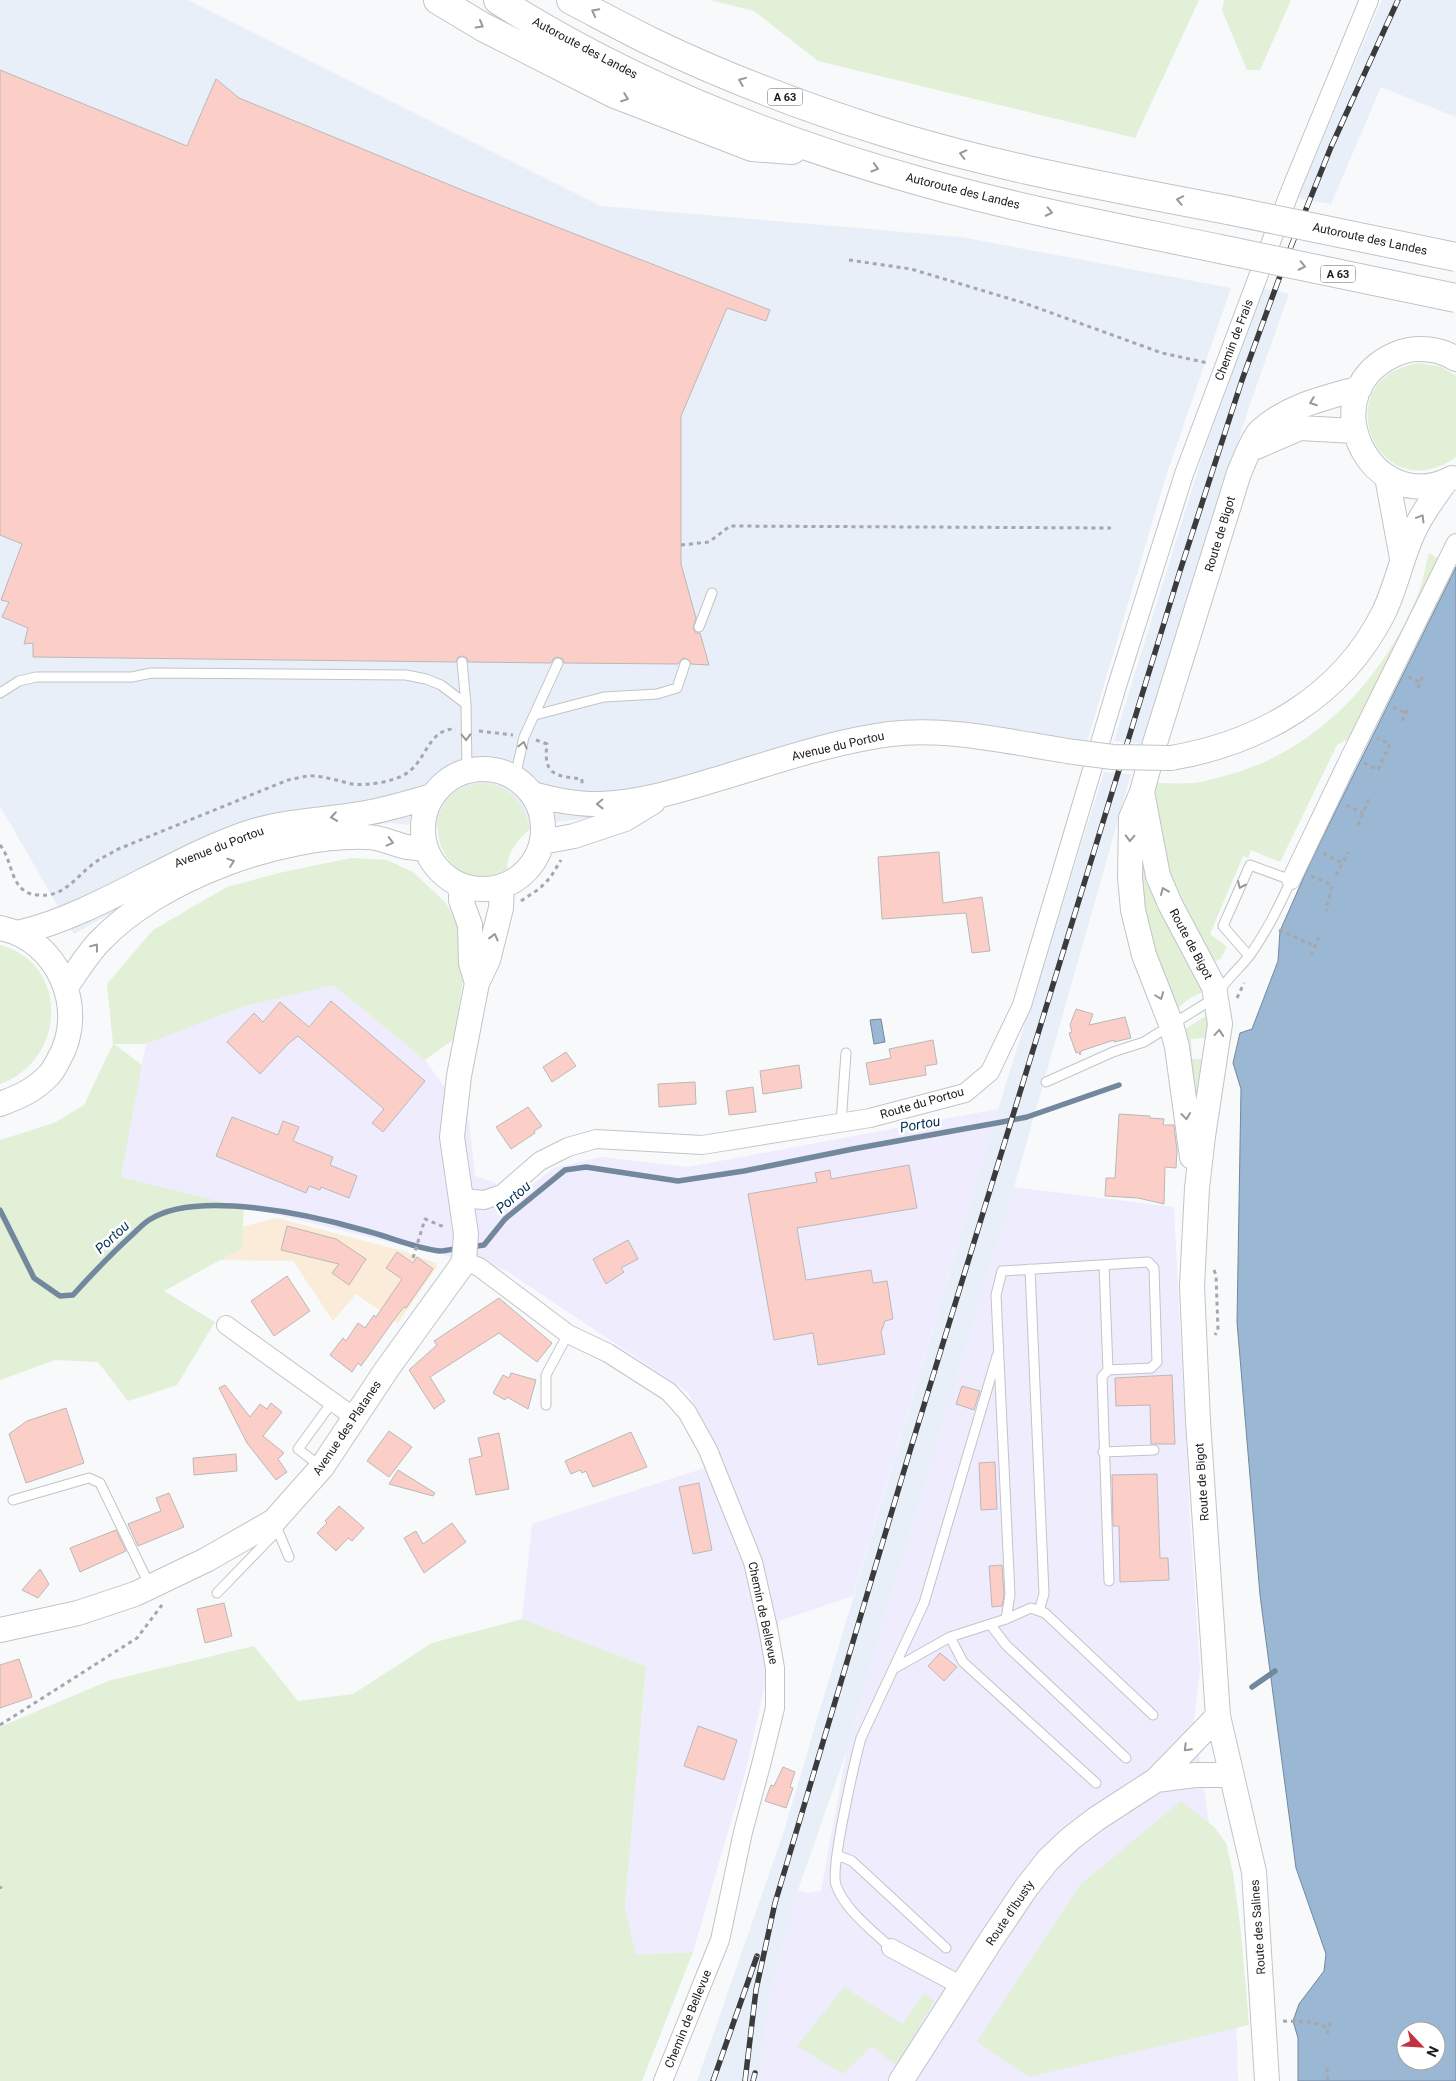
<svg xmlns="http://www.w3.org/2000/svg" width="1456" height="2081" font-family="Roboto,sans-serif">
<rect width="100%" height="100%" fill="#f7f9fb"/>
<path fill="#e9eff8" d="M0 0H188L601 206 961 237 1231 288 1166 476 1084 752 931 732 814 747 617 815 478 831 390 823 317 830 209 858 74 934 0 806Z
M1382 0H1456V117L1381 87 1331 204 1297 198Z
M1262 288 1289 294 1249 407 1143 744 1114 741 1202 457Z
M1104 772 1131 774 1014 1187 889 1603 847 1750 798 1890 773 1979 761 2066V2081H697L784 1831 998 1109Z"/>
<path fill="#efecfe" d="M333 985 425 1060 469 1121 475 1176 494 1182 508 1203 554 1168 601 1157 688 1167 998 1109 853 1596 779 1621 746 1770 693 1952 636 1955 625 1907 646 1666 522 1619 532 1524 720 1463 688 1392 505 1270 121 1177 146 1044 242 1007Z
M1014 1187 1174 1207 1190 1520 1200 1671 1194 1720 1236 2008 1238 2081H761V2066L773 1979 798 1890 808 1893 821 1891 847 1750 889 1603Z"/>
<path fill="#fbecd9" d="M277 1218 403 1251 436 1263 437 1267 398 1323 356 1294 333 1321 293 1261 212 1260V1234Z"/>
<path fill="#e1f0d7" d="M710 0H1199L1135 138 818 61 754 11Z
M1224 0H1291L1260 70H1247L1222 10Z
M1419 363 1442 367 1456 376V457C1378 513 1322 378 1419 363Z
M1429 553 1441 560 1350 738 1337 745 1280 862 1251 850 1248 858 1243 856 1210 934 1227 947 1221 958 1213 963 1165 872 1152 783C1166 783 1180 784 1194 783 1202 782 1211 779 1220 777 1311 756 1382 682 1417 597 1423 583 1425 568 1429 553Z
M485 783C512 788 524 803 530 829 518 839 507 853 507 869 440 906 402 789 485 783Z
M1146 850 1207 990 1190 998 1173 1012 1146 940 1135 852Z
M351 858 387 860 413 872 446 903 458 925 463 980 454 1039 425 1060 333 985 242 1007 146 1044H114L142 1065 121 1177 244 1207 242 1248 164 1291 215 1322 177 1385 128 1401 98 1362 55 1360 0 1380V1140L54 1123 84 1105 113 1044 107 984 153 930 227 887 279 873Z
M0 945C70 963 67 1060 0 1084Z
M1204 1017H1212L1211 1037 1191 1039 1192 1059H1205L1197 1117 1182 1031Z
M522 1619 646 1666 625 1907 636 1955 693 1952 642 2081H0V1727L108 1681 254 1646 298 1701 353 1694 432 1643Z
M1181 1801 1214 1827 1226 1843 1233 1873 1241 1932 1249 2025 1029 2077 977 2042 1080 1885Z
M844 1987 902 2024 924 1993 934 2001 897 2066 872 2046 843 2074 797 2046Z"/>
<path fill="#9ab7d4" stroke="#74889d" fill-rule="evenodd" d="M1456 567V2081H1298V2038L1293 2021 1299 2004 1324 1971 1326 1954 1296 1868 1260 1595 1237 1322 1241 1089 1233 1063 1240 1033 1252 1029 1278 961 1280 931 1310 863ZM1406 2031H1436V2061H1406Z
M881 1019 885 1042 874 1044 870 1020Z"/>
<g fill="none" stroke-linecap="round" stroke-linejoin="round">
<path stroke="#74889d" stroke-width="5.5" d="M0 1210 34 1278 60 1296 73 1295C92 1274 111 1254 132 1235 137 1230 143 1224 149 1220 196 1189 311 1215 363 1230 388 1236 414 1248 440 1251 446 1251 453 1249 459 1248
M470 1247 484 1245 505 1219 565 1170 586 1167 678 1181 744 1171 853 1149 1002 1122 1027 1117 1119 1085
M1252 1687 1275 1671"/>
</g>
<path fill="#fbcec7" stroke="#bcb8b8" d="M0 70 187 146 216 79 239 98 467 192 770 310 766 321 727 308 681 416V564L696 618 693 628 696 633H700L709 665 691 664 689 660 684 658 681 660 678 664 564 663 563 659 558 657 554 658 551 663 468 662 467 658 462 656 458 657 456 662 33 657V643L24 644 28 628 2 617 9 602 1 600 22 544 0 535Z
M939 852 943 903 982 897 990 951 972 953 966 913 882 919 878 857Z
M331 1001 425 1081 383 1132 372 1123 384 1109 298 1036 288 1044 260 1074 227 1042 254 1013 263 1022 280 1002 309 1027Z
M1076 1009 1093 1014 1089 1025 1125 1017 1131 1038 1114 1042V1040L1081 1051 1080 1055 1079 1052 1076 1053 1069 1033 1072 1032 1070 1025Z
M933 1040 937 1064 925 1066 926 1075 870 1085 866 1063 891 1058 889 1049Z
M566 1052 576 1066 552 1082 543 1067Z
M799 1065 802 1088 763 1094 760 1071Z
M695 1082 696 1104 659 1107 658 1084Z
M753 1087 756 1112 729 1115 726 1091Z
M528 1107 542 1126 534 1131 535 1133 511 1149 496 1127Z
M1119 1114 1150 1116V1118L1164 1119 1163 1125H1174L1177 1151 1176 1168 1165 1167 1164 1204 1138 1198 1105 1196 1106 1178H1115Z
M232 1117 278 1135 283 1121 299 1127 293 1141 333 1157 330 1165 357 1176 349 1198 321 1187 320 1190 309 1186 306 1193 216 1156Z
M909 1165 917 1208 797 1228 806 1280 871 1270 873 1283 887 1281 893 1319 885 1321 881 1332 885 1354 818 1365 813 1333 774 1340 748 1194 817 1182 815 1173 830 1170 831 1179Z
M287 1226 336 1239 366 1259 349 1285 332 1273 339 1264 281 1250Z
M628 1240 638 1259 621 1268 624 1272 606 1284 593 1259Z
M397 1252 413 1263 417 1257 433 1269 406 1308 404 1307 399 1313 361 1366 358 1363 352 1372 330 1355 343 1338 346 1341 358 1323 365 1328 374 1315 376 1317 402 1279 386 1268Z
M287 1276 310 1311 274 1336 251 1301Z
M499 1298 552 1343 537 1362 499 1333 430 1377 445 1401 434 1409 409 1370 437 1345 434 1341Z
M511 1373 536 1380 528 1409 507 1397 505 1400 493 1393 503 1375 509 1378Z
M1172 1375 1175 1444H1151L1150 1405 1116 1406 1115 1378Z
M225 1385 250 1417 260 1404 267 1409 271 1403 282 1412 263 1436 284 1453 278 1459 287 1472 276 1480 247 1443 219 1388Z
M962 1386 980 1391 974 1410 956 1404Z
M66 1408 84 1463 26 1483 9 1434 27 1421Z
M389 1431 412 1447 389 1477 367 1461Z
M631 1432 647 1467 593 1487 586 1471 582 1473 580 1470 571 1474 565 1461Z
M499 1433 509 1489 476 1495 469 1459 482 1456 478 1438Z
M236 1454 237 1471 194 1475 193 1458Z
M995 1462 997 1509 981 1510 979 1463Z
M398 1470 435 1493 433 1496 389 1484Z
M1157 1474 1160 1558H1168L1169 1580 1120 1582 1119 1526H1113L1112 1475Z
M699 1483 712 1550 693 1554 679 1487Z
M169 1493 184 1527 138 1546 128 1524 161 1511 156 1498Z
M339 1506 364 1528 352 1541 348 1538 336 1551 317 1533 327 1523 325 1521Z
M452 1523 466 1542 424 1573 404 1538 416 1531 423 1544Z
M116 1530 126 1551 80 1572 70 1548Z
M1002 1565 1004 1595 1002 1606 992 1607 989 1566Z
M40 1569 49 1584 38 1598 22 1590Z
M224 1603 232 1636 205 1643 197 1609Z
M940 1653 957 1667 944 1681 928 1666Z
M19 1659 32 1697 0 1708V1665Z
M698 1726 737 1740 724 1780 684 1766Z
M783 1767 795 1772 790 1787 793 1788 786 1808 765 1801 771 1785 774 1786Z"/>
<g fill="none" stroke-linecap="round" stroke-linejoin="round">
<defs>
<path id="lane" d="M699 627 712 593
M462 662 466 704 467 770
M0 693 19 681 36 677H132L151 673 406 675 426 679 441 685 466 704
M535 715 604 697 657 694 677 688 685 664
M515 777 524 737 558 663
M1046 1082 1113 1052 1144 1042 1216 997C1224 981 1239 969 1250 955 1267 931 1279 907 1291 880L1250 865 1223 926 1249 956
M841 1123 846 1053
M1104 1265 1108 1370
M1030 1269 1044 1594 1039 1611
M546 1405V1375L568 1334
M1103 1452 1154 1450
M320 1466 298 1449 333 1401
M13 1500 89 1478 100 1483 150 1586
M276 1526 289 1557
M217 1593 278 1530
M1006 1619 1010 1595 996 1295 1002 1271 1148 1262 1154 1268 1157 1362 1151 1368 1108 1370 1102 1377 1109 1581
M990 1624 1006 1645 1126 1758
M950 1637 963 1662 1096 1783
M895 1668 950 1637 1006 1619 1031 1608 1045 1613 1153 1715
M837 1855 852 1861 946 1948
M891 1948C872 1930 845 1910 836 1885 830 1868 855 1760 861 1738L924 1603 997 1356"/>
<path id="street" d="M1291 880 1350 757 1456 543
M460 1198 484 1200 502 1194 540 1161 568 1147 596 1139 702 1145 870 1118 965 1093 990 1072 1022 1005 1117 686 1184 474 1289 194 1369 0
M464 1261 479 1267 568 1334 608 1353 669 1392 687 1412 708 1450 753 1562 768 1628 775 1668V1708L762 1761 743 1832 720 1940 663 2081
M226 1325 354 1417
M891 1948 962 1986"/>
<path id="secondary" d="M1256 447 1300 428 1354 431
M1387 477 1402 558
M1452 478C1371 521 1305 388 1401 352 1418 346 1441 349 1456 359
M1171 758C1260 743 1341 697 1383 614 1396 588 1401 559 1413 533 1421 514 1434 498 1445 482
M423 829a60 60 0 1 1 120 0a60 60 0 1 1-120 0Z
M1142 792 1158 876 1170 904 1214 987 1220 1024 1203 1136 1197 1188 1192 1286 1198 1421 1218 1716 1254 1872 1267 2081
M533 794C555 800 577 805 600 804 639 803 677 791 714 780 772 763 830 742 890 734 950 727 1014 743 1074 752
M542 842 574 836 625 819 653 802
M461 885V900L470 925 471 963 477 983
M0 928C58 939 88 1009 59 1059 56 1065 53 1071 49 1075 35 1090 19 1097 0 1104
M18 933C101 913 172 857 254 831 290 820 329 820 366 813 389 809 411 802 432 796
M66 987C77 972 87 954 100 941 160 878 282 834 367 837 380 837 394 844 407 847 413 848 420 848 426 849
M1192 1157 1177 1047 1171 1024 1144 955 1133 910 1130 877 1131 818 1142 792 1155 743 1239 473C1244 462 1252 439 1260 431 1287 406 1325 398 1360 388
M0 1630 78 1613 135 1594 206 1560 274 1521 322 1467 387 1369 460 1268 464 1261 466 1234 452 1137 459 1076 477 983 488 960 501 908 502 886
M1156 1780 1195 1775H1231
M901 2081 991 1940 1026 1888 1048 1860 1070 1839 1096 1819 1156 1780 1218 1716"/>
<path id="highway" d="M438 0 483 27 615 94 752 147 792 150
M498 0C627 82 772 140 919 181 1018 209 1119 228 1220 249
M571 0C598 14 625 29 652 42 723 76 798 105 874 129 989 166 1109 187 1228 210"/>
</defs>
<use href="#lane" stroke="#c2c4c6" stroke-width="11"/>
<use href="#street" stroke="#c2c4c6" stroke-width="20"/>
<use href="#secondary" stroke="#c2c4c6" stroke-width="26"/>
<use href="#highway" stroke="#c2c4c6" stroke-width="30"/>
<path stroke="#a6a7a9" stroke-width="3" stroke-dasharray="4 4" stroke-linecap="butt" d="M849 260 911 269 1024 303 1162 353 1208 363
M681 545 709 542 730 526 1111 528
M1408 677 1421 683
M1418 688 1423 676
M1393 707 1406 713
M1402 721 1409 706
M479 731 513 735
M536 740 547 744C543 775 555 776 582 779V785
M1364 763 1378 770 1390 744 1377 738
M1346 805 1363 813
M1358 825 1369 799
M0 845C10 857 10 875 20 887 25 892 31 895 38 895 63 898 75 878 93 864 100 858 109 855 116 850L288 780C296 779 306 775 314 776 327 777 339 781 352 784 367 786 394 782 407 773 427 760 428 728 456 729
M1323 853 1342 863
M1336 875 1348 852
M1311 876 1332 885 1326 911
M521 901 539 889 550 878 561 860
M1279 930 1315 946
M1311 955 1319 937
M1237 998 1244 983
M413 1258 425 1219 444 1227
M1214 1270 1216 1275 1218 1330 1215 1335
M0 1725 137 1638 162 1605
M0 1887 2 1888
M1283 2021 1311 2022 1329 2028
M1327 2034 1331 2020
M1327 2068 1328 2081"/>
<use href="#lane" stroke="#fff" stroke-width="9"/>
<use href="#street" stroke="#fff" stroke-width="18"/>
<use href="#secondary" stroke="#fff" stroke-width="24"/>
<use href="#highway" stroke="#fff" stroke-width="28"/>
<defs>
<path id="rail" d="M713 2081 757 1956
M745 2081 756 1990 775 1903 909 1454 1180 571 1242 380 1288 254 1331 147 1398 0
M753 2081 755 2073"/>
</defs>
<use href="#rail" stroke="#3b3b3d" stroke-width="5.5"/>
<use href="#rail" stroke="#fff" stroke-width="4" stroke-dasharray="11" stroke-linecap="butt"/>
<defs>
<path id="secondary-bridge" d="M1074 752 1113 757 1171 758"/>
<path id="highway-bridge" d="M1228 210 1456 257
M1220 249 1456 298"/>
</defs>
<use href="#secondary-bridge" stroke="#c2c4c6" stroke-width="26" stroke-linecap="butt"/>
<use href="#highway-bridge" stroke="#c2c4c6" stroke-width="30" stroke-linecap="butt"/>
<use href="#secondary-bridge" stroke="#fff" stroke-width="24"/>
<use href="#highway-bridge" stroke="#fff" stroke-width="28"/>
</g>
<defs><path id="oneway-chevron" d="M-2-3.5L2.5 0L-2 3.5" fill="none" stroke-width="1.6" stroke-linecap="round" stroke-linejoin="round" transform="scale(1.25)"/></defs>
<g stroke="#989899">
<use href="#oneway-chevron" transform="translate(595 12) rotate(-152)"/>
<use href="#oneway-chevron" transform="translate(480 25) rotate(30)"/>
<use href="#oneway-chevron" transform="translate(742 81) rotate(-158)"/>
<use href="#oneway-chevron" transform="translate(625 98) rotate(21)"/>
<use href="#oneway-chevron" transform="translate(963 154) rotate(-166)"/>
<use href="#oneway-chevron" transform="translate(875 168) rotate(17)"/>
<use href="#oneway-chevron" transform="translate(1180 200) rotate(-169)"/>
<use href="#oneway-chevron" transform="translate(1049 212) rotate(12)"/>
<use href="#oneway-chevron" transform="translate(1302 266) rotate(12)"/>
<use href="#oneway-chevron" transform="translate(1313 402) rotate(160)"/>
<use href="#oneway-chevron" transform="translate(1421 518) rotate(-59)"/>
<use href="#oneway-chevron" transform="translate(466 737) rotate(89)"/>
<use href="#oneway-chevron" transform="translate(523 745) rotate(-77)"/>
<use href="#oneway-chevron" transform="translate(600 804) rotate(179)"/>
<use href="#oneway-chevron" transform="translate(334 817) rotate(172)"/>
<use href="#oneway-chevron" transform="translate(1130 838) rotate(92)"/>
<use href="#oneway-chevron" transform="translate(390 842) rotate(15)"/>
<use href="#oneway-chevron" transform="translate(231 862) rotate(-19)"/>
<use href="#oneway-chevron" transform="translate(1241 885) rotate(114)"/>
<use href="#oneway-chevron" transform="translate(1164 891) rotate(-113)"/>
<use href="#oneway-chevron" transform="translate(494 937) rotate(-76)"/>
<use href="#oneway-chevron" transform="translate(95 947) rotate(-53)"/>
<use href="#oneway-chevron" transform="translate(1160 996) rotate(69)"/>
<use href="#oneway-chevron" transform="translate(1219 1033) rotate(-85)"/>
<use href="#oneway-chevron" transform="translate(1186 1116) rotate(84)"/>
<use href="#oneway-chevron" transform="translate(1187 1748) rotate(135)"/>
</g>
<g text-anchor="middle" dominant-baseline="central" stroke-width="5" stroke-linejoin="round" paint-order="stroke">
<g fill="#fff" stroke="#5f5f60" stroke-width="1">
<rect x="767.5" y="88.5" width="35" height="17" rx="4"/>
<rect x="1320.5" y="265.5" width="35" height="17" rx="4"/>
</g>
<g font-size="11" font-weight="bold" fill="#1b1b1c">
<text x="785" y="97">A 63</text>
<text x="1338" y="274">A 63</text>
</g>
<g font-size="12" fill="#1b1b1c" stroke="#fff">
<text transform="translate(585 48) rotate(28)">Autoroute des Landes</text>
<text transform="translate(963 191) rotate(14)">Autoroute des Landes</text>
<text transform="translate(1370 239) rotate(12)">Autoroute des Landes</text>
<text transform="translate(1234 340) rotate(-69)">Chemin de Frais</text>
<text transform="translate(1220 534) rotate(-73)">Route de Bigot</text>
<text transform="translate(838 746) rotate(-13)">Avenue du Portou</text>
<text transform="translate(219 847) rotate(-21)">Avenue du Portou</text>
<text transform="translate(1191 944) rotate(62)">Route de Bigot</text>
<text transform="translate(922 1103) rotate(-16)">Route du Portou</text>
<text transform="translate(347 1428) rotate(-56)">Avenue des Platanes</text>
<text transform="translate(1202 1482) rotate(-94)">Route de Bigot</text>
<text transform="translate(763 1613) rotate(78)">Chemin de Bellevue</text>
<text transform="translate(1010 1913) rotate(-56)">Route d'Ibusty</text>
<text transform="translate(1258 1927) rotate(-94)">Route des Salines</text>
<text transform="translate(688 2019) rotate(-68)">Chemin de Bellevue</text>
</g>
<g font-size="14" font-style="italic" fill="#002f53" stroke="#fff">
<text transform="translate(920 1124) rotate(-10)">Portou</text>
<text transform="translate(513 1197) rotate(-41)">Portou</text>
<text transform="translate(112 1237) rotate(-43)">Portou</text>
</g>
</g>
<g transform="translate(1421 2046) rotate(115)"><circle r="24" fill="#ffffff" stroke="#a4a4a4"/>
<path d="M0-4L9 19L0 12L-9 19Z" fill="#c33240"/>
<text y="-8" font-size="14" font-weight="bold" text-anchor="middle" fill="#1b1b1c">N</text>
</g>
</svg>
